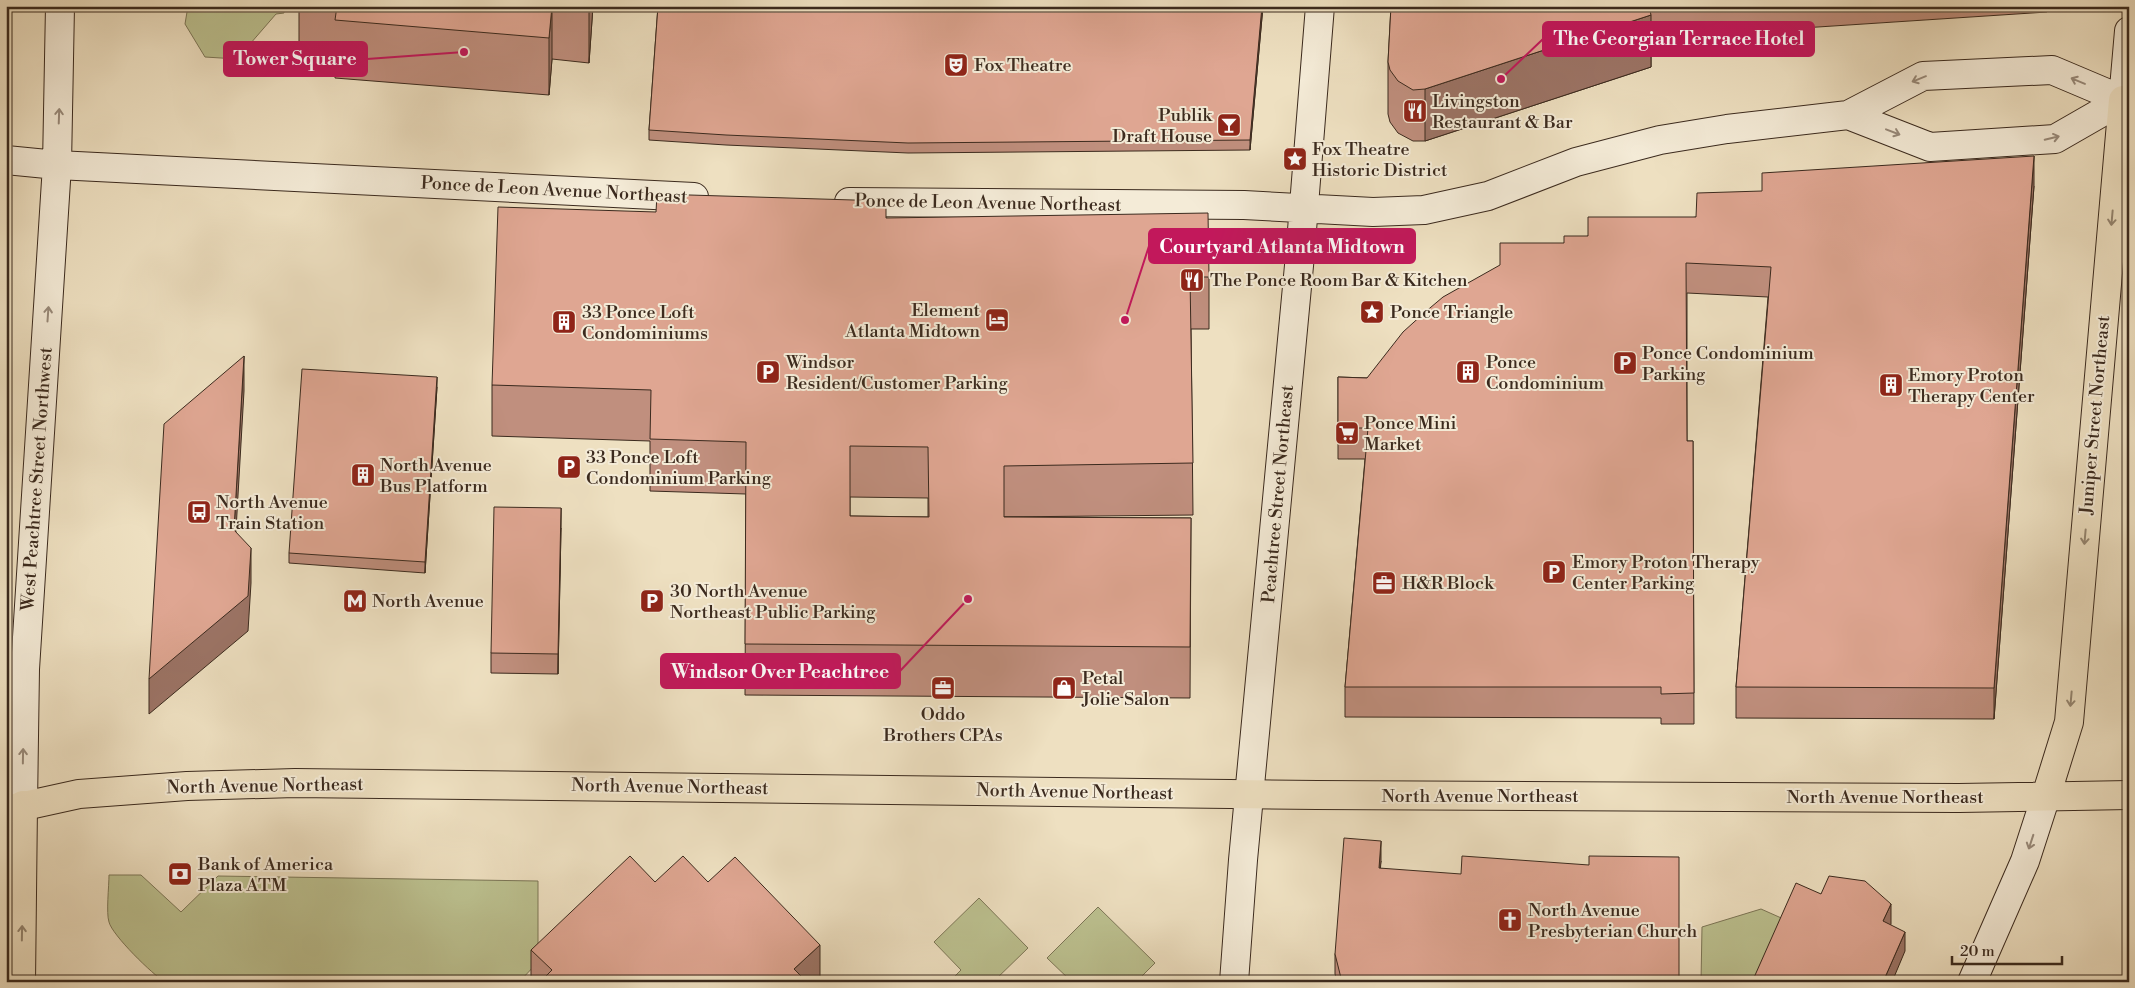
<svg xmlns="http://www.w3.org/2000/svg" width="2135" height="988" font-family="'Libre Bodoni',serif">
<rect width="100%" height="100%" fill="#eee0c1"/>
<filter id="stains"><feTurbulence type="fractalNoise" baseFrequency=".004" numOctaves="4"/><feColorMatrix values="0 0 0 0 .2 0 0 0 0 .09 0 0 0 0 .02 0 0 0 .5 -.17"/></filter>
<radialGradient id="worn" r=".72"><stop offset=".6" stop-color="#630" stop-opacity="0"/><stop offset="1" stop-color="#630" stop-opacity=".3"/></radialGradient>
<path fill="#bcc190" stroke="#7c7657" d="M188 6H284V13L276 14 237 59 205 57 185 24Z
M109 875H141L181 912 218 876 538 881V962L519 982H165C153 975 112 935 109 922 106 913 109 886 109 875Z
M979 898 1028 948 993 982H949L961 970 934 942Z
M1098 907 1155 963 1136 982H1072L1047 958Z
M1761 909 1788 921 1761 982H1701L1702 927Z"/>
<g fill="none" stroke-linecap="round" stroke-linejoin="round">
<defs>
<path id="secondary" d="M2123 100 2129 31
M1848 115 1930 147 2055 139 2123 100
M6 160 57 165 694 197
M849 202 1244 205 1373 212 1424 210 1488 196 1576 162 1660 140 1727 129 1848 115 1923 76 2052 70 2123 100
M23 805 25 669 57 165 60 6
M1234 982 1243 860 1300 255 1320 6
M1972 982 2025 861 2046 796"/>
<path id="primary" d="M21 982 23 805"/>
<path id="highway" d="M2046 796 2069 722 2123 100H2129
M6 810 79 794 187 786 295 783 1317 795 1959 798 2129 795"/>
</defs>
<use href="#secondary" stroke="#3b2a1e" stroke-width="30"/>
<use href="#primary" stroke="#3b2a1e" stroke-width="30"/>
<use href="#highway" stroke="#3b2a1e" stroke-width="30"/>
<use href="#secondary" stroke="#f4ebd7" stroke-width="28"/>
<use href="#primary" stroke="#eee0c1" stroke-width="28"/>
<use href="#highway" stroke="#eee0c1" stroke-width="28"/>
</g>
<path fill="#c08f7e" stroke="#3b2a1e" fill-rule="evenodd" d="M299 6H593L589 63 552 59 549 95 335 78V44L299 42Z
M658 6H1263L1250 150 908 153 726 145 649 140V130Z
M1391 6H2052L2047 12 1772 30V34L1651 25V67L1425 141H1413L1398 133 1390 122 1388 114V62Z
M2034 186 1994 719 1736 718V687L1768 297 1687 293V441H1693L1694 724H1661V718L1345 717V687L1365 459H1338V377L1367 378 1564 243 1588 236 1696 217Z
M886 218 1209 277V329H1191L1193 515 1004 517 1191 518 1190 698 745 695 746 494 650 491V441L492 436V385ZM850 497 928 498V517L850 516Z
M437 387 425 573 289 563V553Z
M561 528 558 674 491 673V653Z
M1381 861 1380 868 1679 982H1337L1335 974V954Z
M655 882H708L820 982H531V950Z"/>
<path fill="#9c7466" stroke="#3b2a1e" d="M552 6V59L549 95V38Z
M589 6H593L589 63Z
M1262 6H1263L1250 150V140Z
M2047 6H2052L2047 12Z
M1651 15V67L1425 141V89Z
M2034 156V186L1994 719V688Z
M244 356V391L234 565V530Z
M437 377V387L425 573V562Z
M561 508V528L558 674V654Z
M251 548V583L248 631 149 714V679Z
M1381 841V861L1379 887V868Z
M1891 904V924L1883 941V921Z
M1905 932V951L1892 982H1883Z
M820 945V982H794V969Z"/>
<path fill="#dfa692" stroke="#3b2a1e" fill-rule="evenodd" d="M337 6H552L549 38 335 20Z
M658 6H1262L1250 140 908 143 726 135 649 130Z
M1391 6H1649L1651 15 1425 89 1413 90 1398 81 1390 70 1388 62Z
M2034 156 1994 688 1736 687 1771 267 1686 263 1687 441H1693L1694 693 1661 694V687H1345L1368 428H1338V377L1367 378 1403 332 1424 313 1443 297 1500 265V243H1564V236H1588V217H1696L1697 193 1762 191V173Z
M657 194 886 201V218L1208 213 1209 277H1190L1193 463 1004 466V517L1191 518 1190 647 745 644 746 442 650 439 651 390 492 385 498 207 656 212ZM850 446 928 447 929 517 850 516Z
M244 356 234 530 251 548 248 596 149 679 164 424Z
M302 369 437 377 425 562 289 553Z
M494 507 561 508 558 654 491 653Z
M1344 838 1381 841 1379 868 1461 874 1462 856 1589 865V856L1679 857V982H1342L1335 954Z
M630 856 655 882 683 856 708 882 735 857 820 945 794 969 807 982H540L552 970 531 950Z
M1829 876 1865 881 1891 904 1883 921 1905 932 1883 982H1752L1796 883 1821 894Z"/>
<defs><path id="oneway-shaft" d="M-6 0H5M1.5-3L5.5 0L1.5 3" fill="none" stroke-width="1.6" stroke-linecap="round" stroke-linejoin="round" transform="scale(1.25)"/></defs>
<g stroke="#988a7a">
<use href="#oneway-shaft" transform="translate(1919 79) rotate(158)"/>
<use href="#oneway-shaft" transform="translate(2078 81) rotate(-157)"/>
<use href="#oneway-shaft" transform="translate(59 116) rotate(-88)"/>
<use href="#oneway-shaft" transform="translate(1893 132) rotate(21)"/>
<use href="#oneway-shaft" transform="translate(2052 138) rotate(-13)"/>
<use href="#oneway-shaft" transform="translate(48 314) rotate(-86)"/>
<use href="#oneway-shaft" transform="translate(23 756) rotate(-89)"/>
<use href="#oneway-shaft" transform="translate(2031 842) rotate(108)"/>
</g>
<g stroke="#948570">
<use href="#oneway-shaft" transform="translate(2112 218) rotate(95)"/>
<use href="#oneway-shaft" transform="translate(2085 537) rotate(95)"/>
<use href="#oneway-shaft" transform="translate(2071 699) rotate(95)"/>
<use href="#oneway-shaft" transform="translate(22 933) rotate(-89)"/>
</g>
<defs>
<symbol id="theatre-square" viewBox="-11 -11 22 22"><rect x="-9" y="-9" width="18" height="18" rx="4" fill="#8f2418" stroke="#f4ebd7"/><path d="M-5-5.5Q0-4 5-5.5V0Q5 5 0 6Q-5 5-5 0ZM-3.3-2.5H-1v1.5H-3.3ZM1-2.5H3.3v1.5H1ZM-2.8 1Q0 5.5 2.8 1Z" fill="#fff"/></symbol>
<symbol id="restaurant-square" viewBox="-11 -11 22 22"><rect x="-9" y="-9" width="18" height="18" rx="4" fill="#8f2418" stroke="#f4ebd7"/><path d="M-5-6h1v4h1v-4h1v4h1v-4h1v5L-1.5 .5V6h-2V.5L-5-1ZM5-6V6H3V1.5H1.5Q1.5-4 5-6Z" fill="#fff"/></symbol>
<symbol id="bar-square" viewBox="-11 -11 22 22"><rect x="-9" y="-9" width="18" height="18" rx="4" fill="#8f2418" stroke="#f4ebd7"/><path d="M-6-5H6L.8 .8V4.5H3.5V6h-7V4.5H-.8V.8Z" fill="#fff"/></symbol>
<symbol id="sight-square" viewBox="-11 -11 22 22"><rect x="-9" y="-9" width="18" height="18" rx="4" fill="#8f2418" stroke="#f4ebd7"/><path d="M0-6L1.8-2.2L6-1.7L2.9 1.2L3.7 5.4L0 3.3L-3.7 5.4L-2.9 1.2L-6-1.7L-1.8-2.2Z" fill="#fff"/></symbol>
<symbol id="hotel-square" viewBox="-11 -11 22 22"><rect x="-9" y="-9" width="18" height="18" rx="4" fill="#8f2418" stroke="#f4ebd7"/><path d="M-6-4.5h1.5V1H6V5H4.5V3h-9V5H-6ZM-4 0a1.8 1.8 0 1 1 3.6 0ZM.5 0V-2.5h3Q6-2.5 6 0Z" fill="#fff"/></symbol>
<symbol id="building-square" viewBox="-11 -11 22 22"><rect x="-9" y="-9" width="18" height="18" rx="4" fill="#8f2418" stroke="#f4ebd7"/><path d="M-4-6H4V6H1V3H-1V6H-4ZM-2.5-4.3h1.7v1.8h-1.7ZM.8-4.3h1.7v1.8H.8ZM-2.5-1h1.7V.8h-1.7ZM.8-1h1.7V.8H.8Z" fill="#fff"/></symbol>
<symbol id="parking-square" viewBox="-11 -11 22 22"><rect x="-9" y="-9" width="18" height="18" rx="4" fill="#8f2418" stroke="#f4ebd7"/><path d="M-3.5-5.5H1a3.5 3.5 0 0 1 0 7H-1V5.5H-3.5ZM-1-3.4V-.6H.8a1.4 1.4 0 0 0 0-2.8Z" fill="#fff"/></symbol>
<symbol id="supermarket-square" viewBox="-11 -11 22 22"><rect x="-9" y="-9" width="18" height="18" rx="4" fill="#8f2418" stroke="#f4ebd7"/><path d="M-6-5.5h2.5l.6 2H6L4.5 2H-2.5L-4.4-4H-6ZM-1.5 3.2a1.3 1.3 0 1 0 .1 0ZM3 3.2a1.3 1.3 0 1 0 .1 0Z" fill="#fff"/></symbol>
<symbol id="bus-square" viewBox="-11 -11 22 22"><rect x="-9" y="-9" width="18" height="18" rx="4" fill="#8f2418" stroke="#f4ebd7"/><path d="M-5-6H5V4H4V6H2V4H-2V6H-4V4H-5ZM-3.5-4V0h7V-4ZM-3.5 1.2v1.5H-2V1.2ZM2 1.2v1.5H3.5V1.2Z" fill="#fff"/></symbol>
<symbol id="office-square" viewBox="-11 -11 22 22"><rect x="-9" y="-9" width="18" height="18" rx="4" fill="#8f2418" stroke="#f4ebd7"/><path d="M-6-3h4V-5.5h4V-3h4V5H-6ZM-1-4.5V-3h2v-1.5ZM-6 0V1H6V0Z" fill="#fff"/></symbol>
<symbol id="metro-square" viewBox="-11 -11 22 22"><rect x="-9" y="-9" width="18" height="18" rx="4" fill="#8f2418" stroke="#f4ebd7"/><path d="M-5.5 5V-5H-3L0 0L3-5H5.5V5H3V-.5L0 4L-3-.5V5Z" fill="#fff"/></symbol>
<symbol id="shop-square" viewBox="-11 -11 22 22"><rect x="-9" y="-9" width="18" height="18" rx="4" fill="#8f2418" stroke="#f4ebd7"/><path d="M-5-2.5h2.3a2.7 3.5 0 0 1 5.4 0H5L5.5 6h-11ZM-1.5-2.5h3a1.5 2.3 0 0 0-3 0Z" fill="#fff"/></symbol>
<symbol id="bank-square" viewBox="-11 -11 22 22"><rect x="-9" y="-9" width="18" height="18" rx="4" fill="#8f2418" stroke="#f4ebd7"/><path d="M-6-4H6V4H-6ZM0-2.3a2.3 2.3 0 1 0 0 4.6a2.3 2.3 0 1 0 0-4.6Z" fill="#fff"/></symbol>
<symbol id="church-square" viewBox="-11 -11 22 22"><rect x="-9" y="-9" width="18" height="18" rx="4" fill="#8f2418" stroke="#f4ebd7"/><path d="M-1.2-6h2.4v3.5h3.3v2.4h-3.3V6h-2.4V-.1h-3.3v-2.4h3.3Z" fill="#fff"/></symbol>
</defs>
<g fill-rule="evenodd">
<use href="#theatre-square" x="942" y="51" width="28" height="28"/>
<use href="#restaurant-square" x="1401" y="97" width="28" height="28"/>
<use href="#bar-square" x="1215" y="111" width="28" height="28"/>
<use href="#sight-square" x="1281" y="145" width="28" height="28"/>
<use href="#restaurant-square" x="1178" y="266" width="28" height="28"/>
<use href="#sight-square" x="1358" y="298" width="28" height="28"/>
<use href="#hotel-square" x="983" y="306" width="28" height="28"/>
<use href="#building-square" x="550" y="308" width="28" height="28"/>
<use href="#parking-square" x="1611" y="349" width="28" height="28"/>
<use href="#parking-square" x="754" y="358" width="28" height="28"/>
<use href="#building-square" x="1454" y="358" width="28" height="28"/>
<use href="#building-square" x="1877" y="371" width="28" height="28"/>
<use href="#supermarket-square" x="1333" y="419" width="28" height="28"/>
<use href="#parking-square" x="555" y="453" width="28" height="28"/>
<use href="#building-square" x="349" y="461" width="28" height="28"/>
<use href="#bus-square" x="185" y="498" width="28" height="28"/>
<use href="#parking-square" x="1540" y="558" width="28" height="28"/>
<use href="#office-square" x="1370" y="569" width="28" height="28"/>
<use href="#metro-square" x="341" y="587" width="28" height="28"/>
<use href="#parking-square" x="638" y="587" width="28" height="28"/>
<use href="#office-square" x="929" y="674" width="28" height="28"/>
<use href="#shop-square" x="1050" y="674" width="28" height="28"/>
<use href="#bank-square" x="166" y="860" width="28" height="28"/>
<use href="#church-square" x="1496" y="906" width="28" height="28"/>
</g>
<g text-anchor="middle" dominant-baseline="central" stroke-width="4" stroke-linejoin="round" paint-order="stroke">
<g font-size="18" fill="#3b2a1e" stroke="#f4ebd7" text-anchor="start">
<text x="974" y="65">Fox Theatre</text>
<text x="1432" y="101">Livingston<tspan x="1432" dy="21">Restaurant &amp; Bar</tspan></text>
<text x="1212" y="115" text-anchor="end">Publik<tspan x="1212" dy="21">Draft House</tspan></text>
<text x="1312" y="149">Fox Theatre<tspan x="1312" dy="21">Historic District</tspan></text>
<text x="1210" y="280">The Ponce Room Bar &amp; Kitchen</text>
<text x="980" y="310" text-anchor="end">Element<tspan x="980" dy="21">Atlanta Midtown</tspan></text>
<text x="582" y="312">33 Ponce Loft<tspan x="582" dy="21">Condominiums</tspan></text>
<text x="1390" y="312">Ponce Triangle</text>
<text x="1642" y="353">Ponce Condominium<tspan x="1642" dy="21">Parking</tspan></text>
<text x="786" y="362">Windsor<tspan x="786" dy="21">Resident/Customer Parking</tspan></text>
<text x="1486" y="362">Ponce<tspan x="1486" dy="21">Condominium</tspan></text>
<text x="1908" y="375">Emory Proton<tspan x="1908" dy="21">Therapy Center</tspan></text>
<text x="1364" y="423">Ponce Mini<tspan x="1364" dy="21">Market</tspan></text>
<text x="586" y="457">33 Ponce Loft<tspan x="586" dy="21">Condominium Parking</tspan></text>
<text x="380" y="465">North Avenue<tspan x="380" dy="21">Bus Platform</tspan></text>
<text x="216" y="502">North Avenue<tspan x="216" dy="21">Train Station</tspan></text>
<text x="1572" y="562">Emory Proton Therapy<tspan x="1572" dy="21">Center Parking</tspan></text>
<text x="1402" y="583">H&amp;R Block</text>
<text x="670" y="591">30 North Avenue<tspan x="670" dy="21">Northeast Public Parking</tspan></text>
<text x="372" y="601">North Avenue</text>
<text x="1082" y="678">Petal<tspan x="1082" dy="21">Jolie Salon</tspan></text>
<text x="943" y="714" text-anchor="middle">Oddo<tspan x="943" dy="21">Brothers CPAs</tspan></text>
<text x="198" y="864">Bank of America<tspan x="198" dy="21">Plaza ATM</tspan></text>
<text x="1528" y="910">North Avenue<tspan x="1528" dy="21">Presbyterian Church</tspan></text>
</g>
<g font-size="18" fill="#3b2a1e" stroke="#f4ebd7">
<text transform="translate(554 190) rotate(3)">Ponce de Leon Avenue Northeast</text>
<text transform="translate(988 203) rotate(1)">Ponce de Leon Avenue Northeast</text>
<text transform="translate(2095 415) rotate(-85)">Juniper Street Northeast</text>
<text transform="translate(37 479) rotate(-86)">West Peachtree Street Northwest</text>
<text transform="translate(1278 494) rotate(-85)">Peachtree Street Northeast</text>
<text transform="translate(265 786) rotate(-1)">North Avenue Northeast</text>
<text transform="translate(670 787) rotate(1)">North Avenue Northeast</text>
<text transform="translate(1075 792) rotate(1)">North Avenue Northeast</text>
<text x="1480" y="796">North Avenue Northeast</text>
<text x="1885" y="797">North Avenue Northeast</text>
</g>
</g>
<path fill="none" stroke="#c2185b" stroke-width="2" d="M1501 79L1543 39M464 52L367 59M1125 320L1149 246M968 599L900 671"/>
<g fill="#c2185b" stroke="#f4ebd7" stroke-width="2">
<circle cx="1501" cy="79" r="5"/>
<circle cx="464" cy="52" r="5"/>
<circle cx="1125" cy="320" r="5"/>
<circle cx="968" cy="599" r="5"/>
</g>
<g fill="#c2185b" stroke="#c2185b" stroke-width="2">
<rect x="1543" y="22" width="271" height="34" rx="5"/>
<rect x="224" y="42" width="143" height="34" rx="5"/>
<rect x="1149" y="229" width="266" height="34" rx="5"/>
<rect x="661" y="654" width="239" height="34" rx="5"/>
</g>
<g font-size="19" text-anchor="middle" font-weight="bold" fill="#fff">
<text x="1679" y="45">The Georgian Terrace Hotel</text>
<text x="295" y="65">Tower Square</text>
<text x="1282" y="253">Courtyard Atlanta Midtown</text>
<text x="780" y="678">Windsor Over Peachtree</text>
</g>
<rect width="2135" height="988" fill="none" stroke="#eee0c1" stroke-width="25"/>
<rect x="8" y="8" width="2120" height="973" fill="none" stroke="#3b2a1e" stroke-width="2.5"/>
<rect x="12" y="12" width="2110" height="963" fill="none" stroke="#3b2a1e"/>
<path d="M1952 956v8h110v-8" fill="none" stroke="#3b2a1e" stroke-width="2.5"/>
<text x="1960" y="956" font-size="15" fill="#3b2a1e" stroke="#f4ebd7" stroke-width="4" paint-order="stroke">20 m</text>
<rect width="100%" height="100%" filter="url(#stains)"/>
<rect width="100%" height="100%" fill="url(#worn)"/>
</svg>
